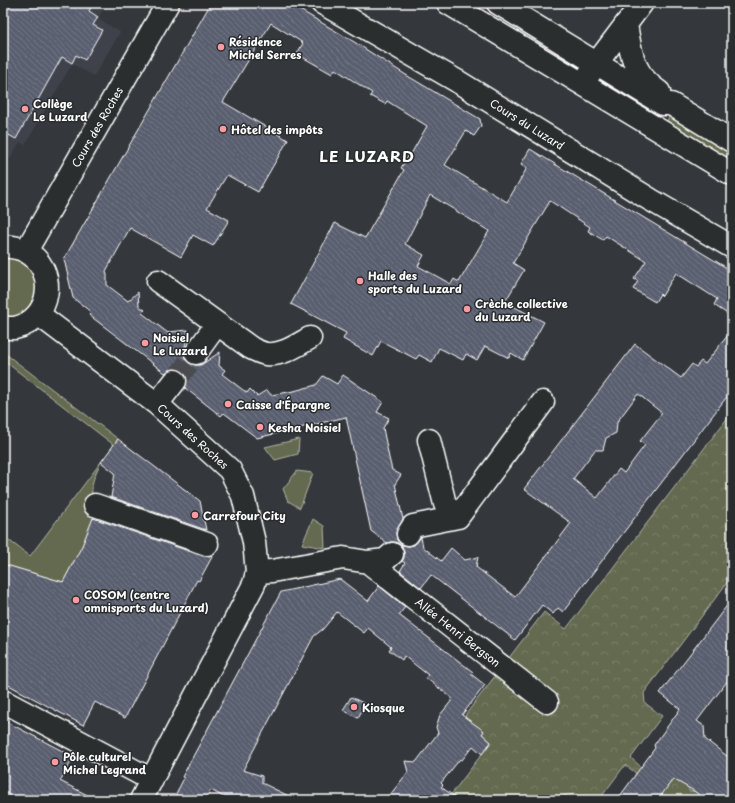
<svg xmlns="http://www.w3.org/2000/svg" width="735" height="803" font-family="'Playpen Sans',sans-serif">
<defs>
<pattern id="park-crowns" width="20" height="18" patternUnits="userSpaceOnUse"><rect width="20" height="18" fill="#636a4f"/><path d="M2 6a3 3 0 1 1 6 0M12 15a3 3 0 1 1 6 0" fill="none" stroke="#7a8069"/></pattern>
<pattern id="building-back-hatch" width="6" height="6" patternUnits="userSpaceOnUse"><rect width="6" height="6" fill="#5a5e70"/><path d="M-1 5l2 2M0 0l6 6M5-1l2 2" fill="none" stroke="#737685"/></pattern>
</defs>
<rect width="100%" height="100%" fill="#34373b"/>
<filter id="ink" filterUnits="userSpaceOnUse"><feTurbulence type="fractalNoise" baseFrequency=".025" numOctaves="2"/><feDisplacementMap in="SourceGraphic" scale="8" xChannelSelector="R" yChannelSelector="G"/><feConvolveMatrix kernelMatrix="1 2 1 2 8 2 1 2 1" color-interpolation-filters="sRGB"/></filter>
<g filter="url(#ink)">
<path fill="#3f434b" d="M3 3H107L98 19 120 32 94 76 72 64 25 145 20 142 10 159 3 155Z"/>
<path fill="#636a4f" stroke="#b1b4a7" d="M601 78 662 109 656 118 602 84Z
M671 114 732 151V164L665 124Z
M6 258C48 263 46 316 3 318V259Z
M3 352 118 439 114 445 3 360Z
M299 439 298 454 275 460 265 447Z
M101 462C91 483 89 488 96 511L82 546 63 582 3 564V536L30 556Z
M297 471 313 473 300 508 288 501 283 489Z
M313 519 324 526 325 548 302 544Z"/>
<path fill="url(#park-crowns)" stroke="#b1b4a7" d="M732 412V576L644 693 645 703 662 716 631 758 641 767 644 763 671 783 675 777 688 781 689 791H694L706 800H658L660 796 634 777 636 773 625 765 599 800H584L576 794 566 795 562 800H447L491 742 482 734 484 731 465 718 466 714 544 612 566 629Z"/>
<path fill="url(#building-back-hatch)" stroke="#fff" fill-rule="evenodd" d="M3 3H93L89 11 98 17 93 25 102 30 85 60 76 55 72 63 62 57 16 139 3 132Z
M211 3H288L351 40 406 75 480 119 481 126 474 136 466 131 445 165 507 202 527 168 521 164 530 149 732 271V317L714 305 717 299 676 273 662 296 660 294 655 302 633 289 638 281 634 279 646 261 606 236 603 240 588 231 590 227 550 201 513 263 524 270 505 302 544 322 523 360 511 353 509 358 485 346 477 360 466 354 463 360 439 348 432 362 419 355 416 359 381 341 373 356 343 339 346 333 291 304 335 223 365 238 404 170 401 168 410 153 411 154 427 126 387 101 385 104 370 96 372 93 335 69 332 74 297 54 303 43 271 23 223 102 288 140 258 192 227 175 207 208 229 220 213 246 193 235 181 257 130 228 106 271 107 275V285L128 301 138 292 139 306 145 310 142 313 168 333 169 332 188 330 184 352 185 358 189 363 195 365H201L220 352 219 366 225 370 222 374 247 393 250 389 257 396 267 390 271 395 294 391 316 385 323 376 337 384 343 375 383 402 377 412 389 418 383 428 389 458 392 470 401 475 395 484 403 519 396 533 397 540 402 545 408 546 414 545 421 537 423 547 441 561 451 548 465 560 478 557 476 567 515 597 571 523 524 489 635 344 681 378 692 364 696 367 701 361 705 364 732 330V390L563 612 558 608 553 614 542 605 515 640 431 575 421 588 400 571 405 563 402 561 404 558V552L402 546 396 542H390L387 543 371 531 346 417 257 438 224 413 221 416 185 388 187 382V377L182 371 176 369H171L165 373 89 315 91 312 73 298 64 259ZM430 195 489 231 459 282 454 279 451 284 418 266 424 255 405 244ZM638 394 662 413 640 441 645 445 624 473 619 469 597 498 573 479 595 450H603L606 438 616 433 617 422Z
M118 439 200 501 206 530 111 497 115 473 101 462Z
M93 518 203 556 211 555 212 557 199 581 197 580 125 718 95 702 83 725 3 682V564L63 582 82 546Z
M340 579 368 601 379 586 405 607 399 615 473 672 471 674 485 685 462 715 484 731 482 734 491 742 482 754 473 746 462 760 460 759 441 783 443 785 441 787 459 800H386L408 772 405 761 416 762 438 733 436 727 440 715 453 699 426 678 428 675 404 656 402 660 389 650 391 647 368 628 364 633 337 612 323 629 314 636 243 770 262 776V783L297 800H229L211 790 205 800H173L184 778 182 777 281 592Z
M732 599V675L697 721 704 726 705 739 732 760V791L725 800H706L694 791 673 779 658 800H617L655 748 654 745 680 709 660 693Z
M351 697 365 704 358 718 343 710Z
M3 720 74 757 60 781 97 800H3Z"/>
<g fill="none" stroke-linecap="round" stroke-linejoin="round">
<path stroke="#484b4f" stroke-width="22" stroke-dasharray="22 11" stroke-linecap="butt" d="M175 381 196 353"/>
<defs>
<path id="minor" d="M322 3 457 81 651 200 732 247
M448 3 732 174
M498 3 663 104H671L732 141
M626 24C631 54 632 73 659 92
M588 76 596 64 642 3
M3 246C11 247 20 247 27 252 58 270 52 320 15 328 12 328 7 328 3 328
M26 251 168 3
M158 281 251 348C255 350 261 353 266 354 282 356 297 345 310 338
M38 314 157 404 230 470 243 496 254 542 257 572 254 584 141 800
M196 353 217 324
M157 404 175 381
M429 440 445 504 458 517
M95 505 207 544
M408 534 413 526 458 517 543 402
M368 562 547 702
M257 572 272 571 343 558 368 562 385 560 392 554
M3 701 152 780"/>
</defs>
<use href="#minor" stroke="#fff" stroke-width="25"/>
<use href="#minor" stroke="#2a2d2e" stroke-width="22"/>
</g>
</g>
<g fill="#ff9aa2" stroke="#2a2d2e" stroke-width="1.5">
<circle cx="221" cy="47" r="4"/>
<circle cx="25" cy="109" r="4"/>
<circle cx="223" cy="129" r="4"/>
<circle cx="360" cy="281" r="4"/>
<circle cx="467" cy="309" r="4"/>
<circle cx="145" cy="343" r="4"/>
<circle cx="228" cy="404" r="4"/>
<circle cx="260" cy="427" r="4"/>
<circle cx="195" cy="515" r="4"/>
<circle cx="76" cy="600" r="4"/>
<circle cx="354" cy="707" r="4"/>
<circle cx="55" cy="762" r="4"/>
</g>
<g text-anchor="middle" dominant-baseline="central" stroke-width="3" stroke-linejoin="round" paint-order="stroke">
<g font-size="11" font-weight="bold" fill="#fff" stroke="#2a2d2e" text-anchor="start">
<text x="229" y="41">Résidence<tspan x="229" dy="13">Michel Serres</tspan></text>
<text x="33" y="103">Collège<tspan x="33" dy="13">Le Luzard</tspan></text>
<text x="231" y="129">Hôtel des impôts</text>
<text x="368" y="275">Halle des<tspan x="368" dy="13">sports du Luzard</tspan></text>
<text x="475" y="303">Crèche collective<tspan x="475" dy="13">du Luzard</tspan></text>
<text x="153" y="337">Noisiel<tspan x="153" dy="13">Le Luzard</tspan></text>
<text x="236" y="404">Caisse d'Épargne</text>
<text x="268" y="427">Kesha Noisiel</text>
<text x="203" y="515">Carrefour City</text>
<text x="84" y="594">COSOM (centre<tspan x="84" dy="13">omnisports du Luzard)</tspan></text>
<text x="362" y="707">Kiosque</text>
<text x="63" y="756">Pôle culturel<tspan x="63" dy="13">Michel Legrand</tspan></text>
</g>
<g font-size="11" fill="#fff" stroke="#2a2d2e">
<text transform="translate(527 124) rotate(32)">Cours du Luzard</text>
<text transform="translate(97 127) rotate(-60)">Cours des Roches</text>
<text transform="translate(193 436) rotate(42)">Cours des Roches</text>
<text transform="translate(458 632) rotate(38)">Allée Henri Bergson</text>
</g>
<g font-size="15" font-weight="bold" letter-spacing="1" fill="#fff" stroke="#2a2d2e">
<text x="367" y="155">LE LUZARD</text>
</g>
</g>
<rect width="735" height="803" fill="none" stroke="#2a2d2e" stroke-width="16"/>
<rect x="8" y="8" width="719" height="787" fill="none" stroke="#fff" stroke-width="1.5" filter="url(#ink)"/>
</svg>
